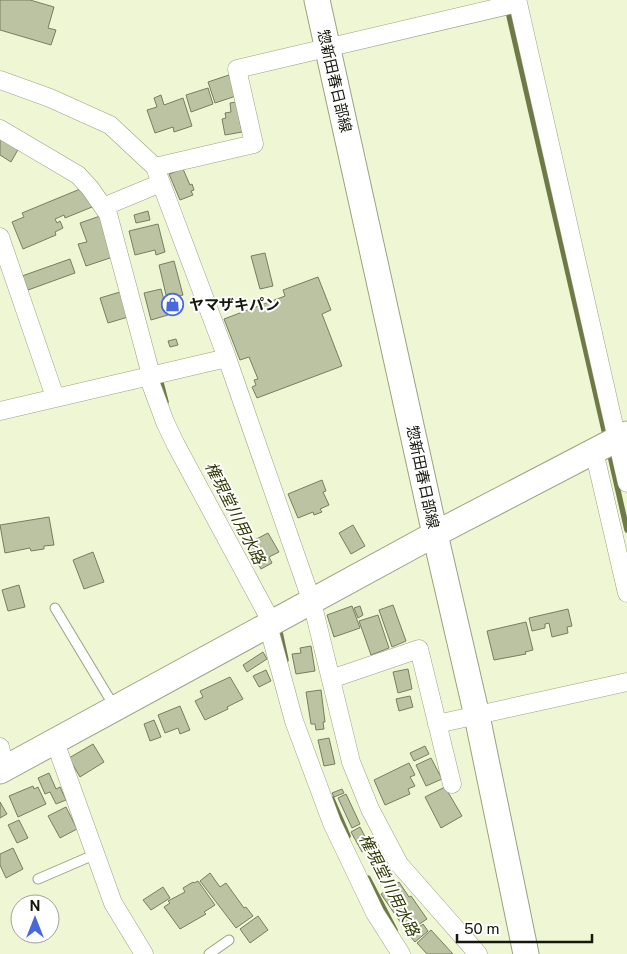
<svg xmlns="http://www.w3.org/2000/svg" width="627" height="954" font-family="'Public Sans','Noto Sans JP',sans-serif">
<rect width="100%" height="100%" fill="#eef6d4"/>
<g fill="none" stroke-linecap="round" stroke-linejoin="round">
<path stroke="#6f7947" stroke-width="5.5" d="M507 7 606 439
M159 375 166 402
M609 451 627 530
M277 625 280 632 286 660
M332 799 348 836
M368 878 395 930"/>
</g>
<path fill="#bbc3a2" stroke="#777e60" d="M0 0H30L54 7 48 28 56 30 51 45 0 30Z
M229 75 236 96 215 103 208 82Z
M208 88 213 104 191 112 186 95Z
M161 95 164 105 183 98 192 126 174 132 173 127 155 133 147 110 157 107 154 98Z
M236 102 242 132 225 135 222 119 226 118 225 113 231 112 230 103Z
M0 135 20 146 11 162 0 155Z
M183 169 190 185 192 184 194 190 191 191 193 195 180 200 169 174Z
M85 187 97 205 65 218 64 215 55 219 57 223 60 221 63 228 55 232 56 235 23 249 12 222 24 217 22 213Z
M148 211 150 220 136 223 134 215Z
M103 215 116 256 86 266 78 244 87 242 80 223Z
M158 224 165 252 156 255 155 250 135 255 129 231Z
M265 253 273 286 260 289 251 256Z
M70 259 75 273 28 290 22 276Z
M174 261 183 295 167 299 159 265Z
M318 277 331 310 322 314 342 366 257 398 252 387 256 385 254 380 258 379 249 357 240 360 224 319 285 296 283 290Z
M161 289 168 315 151 320 144 293Z
M120 292 128 317 108 323 100 298Z
M176 339 178 345 170 347 168 341Z
M322 480 326 491 323 492 329 505 320 509 322 512 314 515 313 512 298 518 288 494Z
M49 517 54 545 44 546V549L31 551 30 548 5 553 0 525Z
M353 525 365 546 351 554 339 533Z
M268 533 279 552 269 557 272 563 261 569 247 544Z
M93 552 104 582 84 589 73 560Z
M19 585 25 607 8 611 2 590Z
M393 605 406 641 392 647 379 610Z
M352 606 360 628 334 637 327 615Z
M360 606 363 615 358 618 354 608Z
M568 609 572 626 567 627 568 633 552 637 549 623 545 624V628L532 631 529 618Z
M378 615 389 648 371 655 359 621Z
M526 622 533 650 525 652 526 654 494 660 487 631Z
M311 646 315 671 296 674 292 654 301 653 300 648Z
M263 652 267 659 247 672 243 665Z
M408 669 412 689 398 693 393 672Z
M266 670 271 681 259 687 253 676Z
M230 677 243 699 227 707 228 709 205 720 195 701 203 697 200 691Z
M321 690 325 722H323L324 729 316 730 315 724H311L306 692Z
M410 696 413 707 399 711 396 699Z
M180 706 190 730 180 734 178 728 165 733 158 715Z
M154 720 161 737 150 741 144 724Z
M329 738 335 764 324 766 318 740Z
M93 744 104 762 80 777 69 758Z
M425 746 429 754 414 761 410 753Z
M431 758 442 779 426 786 416 765Z
M409 763 415 775 410 777 415 786 408 789 410 794 385 805 374 780Z
M49 773 56 789 60 787 66 800 56 804 50 792 45 794 38 778Z
M33 786 34 789 38 787 46 804 18 817 9 796Z
M445 787 462 816 441 828 425 797Z
M342 789 344 793 334 797 332 793Z
M346 794 360 824 352 828 338 798Z
M0 802 7 814 0 818Z
M66 807 77 829 60 838 48 816Z
M19 820 28 838 17 843 8 825Z
M360 827 371 848 362 852 351 832Z
M13 848 23 869 6 878 0 865V854Z
M210 873 220 887 226 883 244 908 246 907 253 916 236 928 200 881Z
M198 881 215 905 204 912 206 914 180 929 164 907 170 903 168 901 185 892 183 888 193 882 194 883Z
M399 882 409 897 411 896 427 919 407 932 381 894Z
M163 887 170 898 151 910 143 900Z
M258 916 268 930 250 943 240 929Z
M423 924 428 931 415 942 409 935Z
M431 930 453 954H427L417 943Z"/>
<g fill="none" stroke-linecap="round" stroke-linejoin="round">
<defs>
<path id="lane" d="M55 608 114 706
M38 879 96 854
M209 954 229 940"/>
<path id="street" d="M0 80 50 98 110 125 155 167 227 358 312 602 351 762 370 809 399 864 478 954
M0 129 78 175 90 188 108 214 151 375
M155 167 254 144 237 69 518 3 627 483
M103 207 161 183
M0 237 55 397
M148 376 165 422 176 445 272 623
M0 411 227 358
M594 451 627 593
M268 625 294 721 332 823 375 913 401 954
M331 679 419 649 452 784
M437 724 627 682
M55 742 113 903 144 954
M0 747 5 769"/>
<path id="secondary" d="M317 0 435 534 477 716 526 954
M0 771 435 534 627 434"/>
</defs>
<use href="#lane" stroke="#9ba282" stroke-width="11"/>
<use href="#street" stroke="#9ba282" stroke-width="19"/>
<use href="#secondary" stroke="#9ba282" stroke-width="27"/>
<use href="#lane" stroke="#fff" stroke-width="9"/>
<use href="#street" stroke="#fff" stroke-width="18"/>
<use href="#secondary" stroke="#fff" stroke-width="25"/>
</g>
<defs>
<symbol id="shop-ring" viewBox="-11 -11 22 22"><circle r="9.5" fill="#fff" stroke="#4869dc" stroke-width="1.5"/><path d="M-5-2.5h2.3a2.7 3.5 0 0 1 5.4 0H5L5.5 6h-11ZM-1.5-2.5h3a1.5 2.3 0 0 0-3 0Z" fill="#4869dc"/></symbol>
</defs>
<g fill-rule="evenodd">
<use href="#shop-ring" x="160" y="292" width="25" height="25"/>
</g>
<g text-anchor="middle" dominant-baseline="central" stroke-width="4" stroke-linejoin="round" paint-order="stroke">
<g font-size="15" fill="#16180c" stroke="#fff">
<text transform="translate(335 81) rotate(77)">惣新田春日部線</text>
<text transform="translate(423 477) rotate(78)">惣新田春日部線</text>
</g>
<g font-size="15" font-weight="bold" fill="#16180c" stroke="#fff" text-anchor="start">
<text x="189" y="304">ヤマザキパン</text>
</g>
<g font-size="16" font-style="italic" fill="#313903" stroke="#fff">
<text transform="translate(235 513) rotate(63)">権現堂川用水路</text>
<text transform="translate(389 885) rotate(63)">権現堂川用水路</text>
</g>
</g>
<g transform="translate(35 919)"><circle r="24" fill="#ffffff" stroke="#a2a39e"/>
<path d="M0-4L9 19L0 12L-9 19Z" fill="#4869dc"/>
<text y="-8" font-size="14" font-weight="bold" text-anchor="middle" fill="#16180c">N</text>
</g>
<path d="M457 934v8h135v-8" fill="none" stroke="#16180c" stroke-width="2.5"/>
<text x="464" y="934" font-size="15" fill="#16180c" stroke="#ffffff" stroke-width="4" paint-order="stroke">50 m</text>
</svg>
